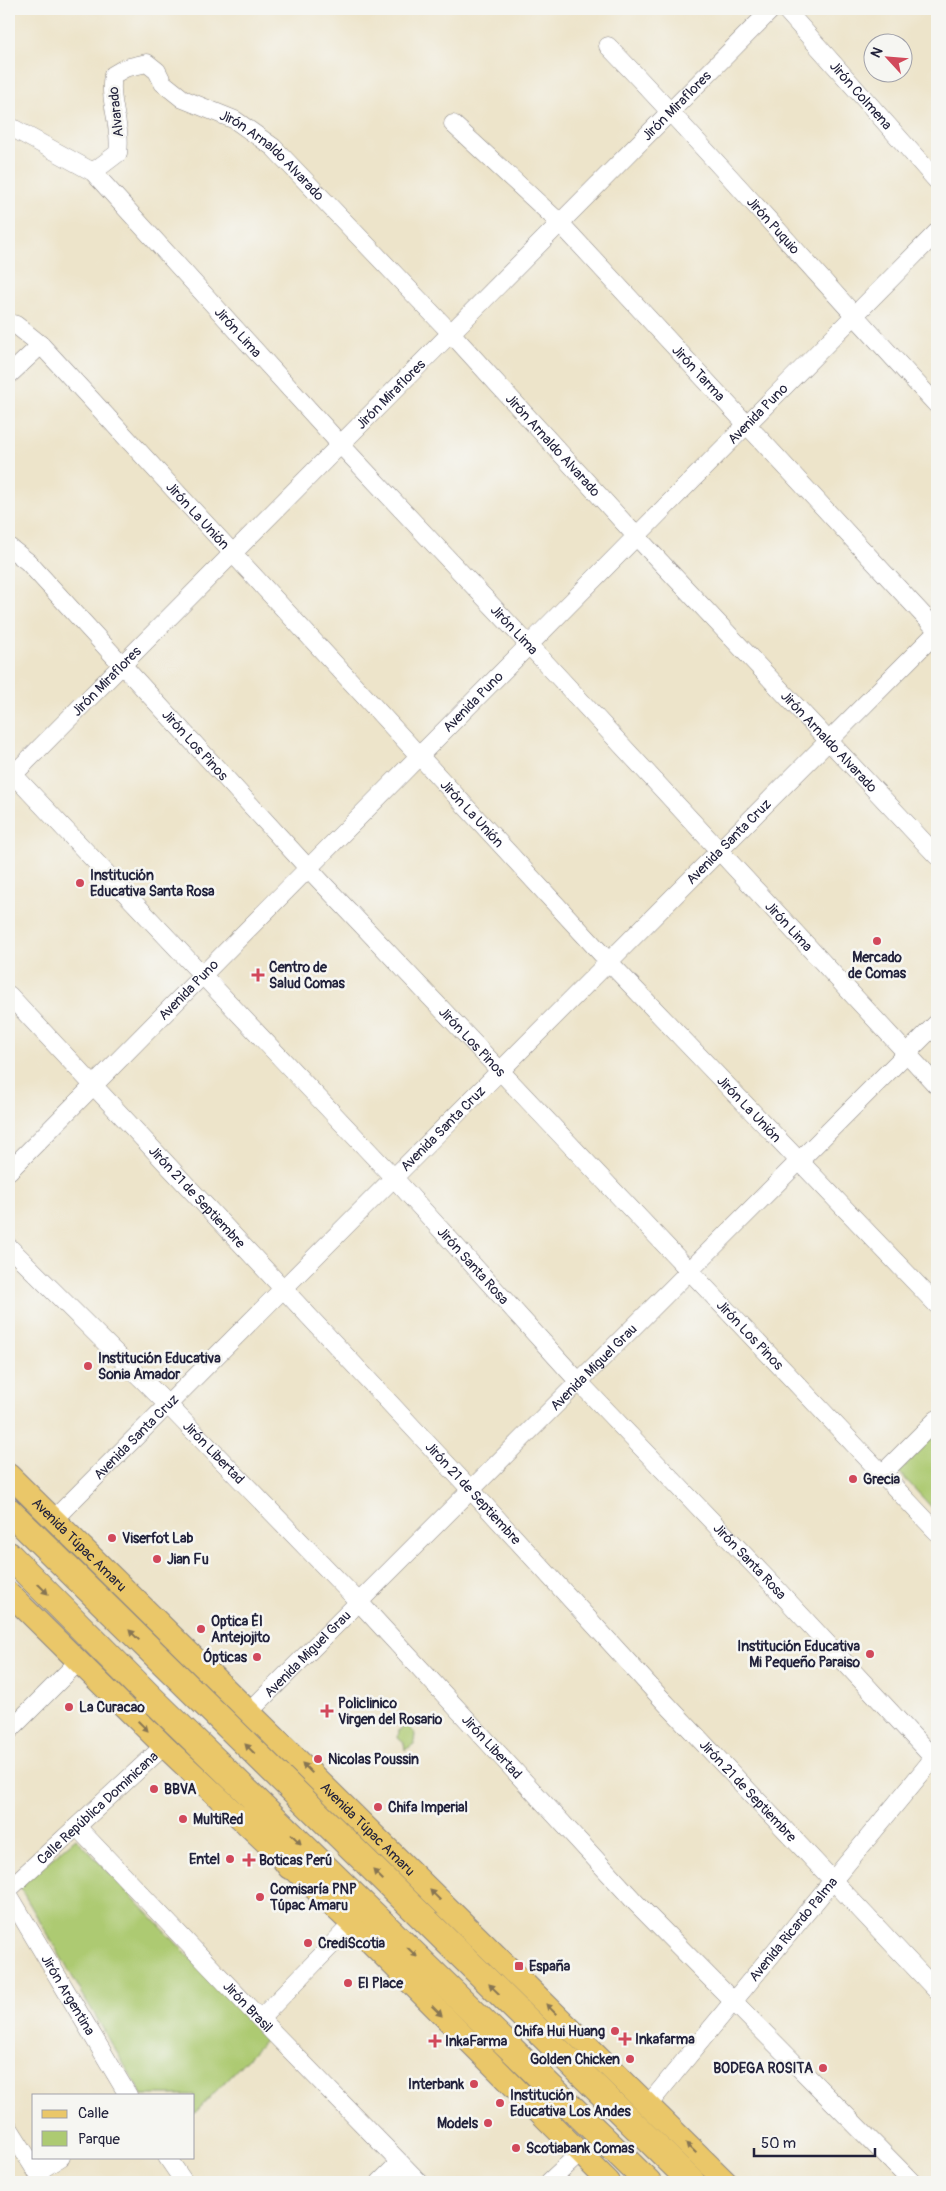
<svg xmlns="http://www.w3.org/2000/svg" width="946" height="2191" font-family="Pangolin,sans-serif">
<rect width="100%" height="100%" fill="#f6f6f2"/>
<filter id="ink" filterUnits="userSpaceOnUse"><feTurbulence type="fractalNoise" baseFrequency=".02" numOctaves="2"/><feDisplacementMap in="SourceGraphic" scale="10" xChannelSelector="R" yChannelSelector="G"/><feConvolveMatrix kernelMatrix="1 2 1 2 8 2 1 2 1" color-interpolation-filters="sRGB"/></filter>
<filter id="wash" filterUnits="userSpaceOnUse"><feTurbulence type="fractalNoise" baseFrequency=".0096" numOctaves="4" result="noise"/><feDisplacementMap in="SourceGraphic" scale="20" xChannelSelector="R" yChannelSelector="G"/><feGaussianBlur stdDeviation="1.12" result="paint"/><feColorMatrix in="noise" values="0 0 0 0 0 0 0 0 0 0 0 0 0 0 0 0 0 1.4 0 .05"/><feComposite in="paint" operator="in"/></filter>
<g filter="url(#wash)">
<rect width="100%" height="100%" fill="#ede4ca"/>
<path fill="#adca72" stroke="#687656" d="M937 1433V1513L899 1472Z
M407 1726 415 1734 414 1744 405 1750 404 1743 398 1738 399 1730Z
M76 1838 267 2038 194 2114V2095H142L19 1886Z"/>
</g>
<g filter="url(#ink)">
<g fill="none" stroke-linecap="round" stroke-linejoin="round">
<defs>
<g id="minor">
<path id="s1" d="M785 9 937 181"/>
<path id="s2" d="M608 46C721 163 826 287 937 405"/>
<path id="s3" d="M453 124 560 223 937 630"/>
<path id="s4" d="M9 126 93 172 340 444 529 645 937 1086"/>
<path id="s5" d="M93 172 118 153C122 126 108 101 113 75L125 68 147 63 157 71 163 83 183 99 235 120 273 147 451 333 636 536 937 856"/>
<path id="s6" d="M9 323 16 325 41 345 609 962 937 1305"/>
<path d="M9 375 41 345"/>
<path id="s7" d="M9 547 28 562 308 868 937 1532"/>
<path id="s8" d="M9 770 394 1178 579 1382 773 1585 937 1762"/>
<path id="s9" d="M9 779 772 9"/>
<path id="s10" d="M9 995 471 1490 659 1696 937 1991"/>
<path id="s11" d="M9 1171 937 232"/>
<path id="s12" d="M9 1247 168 1405 359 1602 636 1903 912 2182"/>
<path d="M882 1474 937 1419"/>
<path id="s13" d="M54 1519 937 632"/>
<path id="s14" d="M250 1711 937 1023"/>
<path d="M9 1731 78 1662"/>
<path id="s15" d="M77 1827 260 2019 419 2182"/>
<path id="s16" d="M9 1889 164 1746"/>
<path id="s17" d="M9 1895 128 2095"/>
<path d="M260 2019 352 1924"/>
<path id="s18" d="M648 2105 937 1754"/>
<path d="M9 2128 43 2182"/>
<path d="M167 2157 184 2182"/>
<path d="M37 2172 61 2157"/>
<path d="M380 2182 399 2163"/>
<path d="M549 2182 580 2153"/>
</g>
<g id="major">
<path id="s19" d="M9 1475 726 2182"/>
<path d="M9 1593 164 1746 352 1924 609 2182"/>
</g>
<path id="highway" d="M9 1511 692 2182
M9 1555 148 1695 648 2182
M252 1816 290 1866"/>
</defs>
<use href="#minor" stroke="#888382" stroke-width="19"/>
<use href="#major" stroke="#888382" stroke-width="24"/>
<use href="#highway" stroke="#888382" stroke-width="28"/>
<use href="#minor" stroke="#fff" stroke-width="18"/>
<use href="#major" stroke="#eac769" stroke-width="22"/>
<use href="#highway" stroke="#eac769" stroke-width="26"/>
</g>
<defs><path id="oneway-solid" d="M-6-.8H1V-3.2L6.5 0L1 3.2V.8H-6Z" transform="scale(1.25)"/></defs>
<g fill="#867452">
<use href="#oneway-solid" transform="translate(43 1589) rotate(45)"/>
<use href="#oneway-solid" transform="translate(134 1635) rotate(-135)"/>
<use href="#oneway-solid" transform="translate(143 1726) rotate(45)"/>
<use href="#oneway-solid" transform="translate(250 1749) rotate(-135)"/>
<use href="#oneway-solid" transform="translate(307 1768) rotate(-135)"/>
<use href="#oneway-solid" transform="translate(296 1839) rotate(44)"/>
<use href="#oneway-solid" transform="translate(378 1875) rotate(-135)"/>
<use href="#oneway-solid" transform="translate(435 1895) rotate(-135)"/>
<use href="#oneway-solid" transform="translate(412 1952) rotate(44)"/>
<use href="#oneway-solid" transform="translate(494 1989) rotate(-136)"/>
<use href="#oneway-solid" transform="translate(551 2009) rotate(-135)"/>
<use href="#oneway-solid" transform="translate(437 2011) rotate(45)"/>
<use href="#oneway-solid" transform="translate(691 2148) rotate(-135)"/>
</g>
</g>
<g fill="#d1495b" stroke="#f6f6f2" stroke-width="2">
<circle cx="80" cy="883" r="5"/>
<circle cx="877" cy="941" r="5"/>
<path d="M255.5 967.5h5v5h5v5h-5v5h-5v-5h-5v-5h5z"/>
<circle cx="88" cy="1366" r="5"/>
<circle cx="853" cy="1479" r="5"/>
<circle cx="112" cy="1538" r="5"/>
<circle cx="157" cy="1559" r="5"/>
<circle cx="201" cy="1629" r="5"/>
<circle cx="870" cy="1654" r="5"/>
<circle cx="257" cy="1657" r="5"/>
<circle cx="69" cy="1707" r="5"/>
<path d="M324.5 1703.5h5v5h5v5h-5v5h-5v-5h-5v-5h5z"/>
<circle cx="318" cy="1759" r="5"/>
<circle cx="154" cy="1789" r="5"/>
<circle cx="378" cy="1807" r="5"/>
<circle cx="183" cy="1819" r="5"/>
<circle cx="230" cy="1859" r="5"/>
<path d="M246.5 1852.5h5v5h5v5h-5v5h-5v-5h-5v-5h5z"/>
<circle cx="260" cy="1897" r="5"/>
<circle cx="308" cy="1943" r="5"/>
<rect x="514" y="1961" width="10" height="10" rx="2.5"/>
<circle cx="348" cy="1983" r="5"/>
<circle cx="615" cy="2031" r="5"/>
<path d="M622.5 2031.5h5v5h5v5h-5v5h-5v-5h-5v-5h5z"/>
<path d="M432.5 2033.5h5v5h5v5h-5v5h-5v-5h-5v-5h5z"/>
<circle cx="630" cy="2059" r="5"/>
<circle cx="823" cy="2068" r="5"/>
<circle cx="474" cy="2084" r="5"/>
<circle cx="500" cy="2103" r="5"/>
<circle cx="488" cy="2123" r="5"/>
<circle cx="516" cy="2148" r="5"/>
</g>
<g text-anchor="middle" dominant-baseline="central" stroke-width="5" stroke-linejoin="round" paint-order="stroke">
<g font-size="14" fill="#22223b" stroke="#f6f6f2">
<text stroke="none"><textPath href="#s1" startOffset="115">Jirón Colmena</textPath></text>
<text stroke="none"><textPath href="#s9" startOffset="948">Jirón Miraflores</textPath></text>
<text transform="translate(116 112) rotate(-96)">Alvarado</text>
<text stroke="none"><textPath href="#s5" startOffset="305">Jirón Arnaldo Alvarado</textPath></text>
<text stroke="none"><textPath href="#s2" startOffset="244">Jirón Puquio</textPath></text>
<text stroke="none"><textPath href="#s4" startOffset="312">Jirón Lima</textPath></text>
<text stroke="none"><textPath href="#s3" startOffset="350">Jirón Tarma</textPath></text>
<text stroke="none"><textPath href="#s9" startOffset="542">Jirón Miraflores</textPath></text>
<text stroke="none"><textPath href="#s11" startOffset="1065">Avenida Puno</textPath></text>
<text stroke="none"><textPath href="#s5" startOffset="710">Jirón Arnaldo Alvarado</textPath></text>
<text stroke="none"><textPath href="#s6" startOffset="271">Jirón La Unión</textPath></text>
<text stroke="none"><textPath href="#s4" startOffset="718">Jirón Lima</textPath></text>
<text stroke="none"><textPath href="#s9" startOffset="138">Jirón Miraflores</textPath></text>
<text stroke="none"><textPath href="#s11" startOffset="660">Avenida Puno</textPath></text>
<text stroke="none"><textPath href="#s5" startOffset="1115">Jirón Arnaldo Alvarado</textPath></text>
<text stroke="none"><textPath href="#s7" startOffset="272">Jirón Los Pinos</textPath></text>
<text stroke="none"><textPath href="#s6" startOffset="676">Jirón La Unión</textPath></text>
<text stroke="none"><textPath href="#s13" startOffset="956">Avenida Santa Cruz</textPath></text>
<text stroke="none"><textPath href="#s4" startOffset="1122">Jirón Lima</textPath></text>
<text stroke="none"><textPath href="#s11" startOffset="255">Avenida Puno</textPath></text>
<text stroke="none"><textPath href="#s7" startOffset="678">Jirón Los Pinos</textPath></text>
<text stroke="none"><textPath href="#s6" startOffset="1081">Jirón La Unión</textPath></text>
<text stroke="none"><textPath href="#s13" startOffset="551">Avenida Santa Cruz</textPath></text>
<text stroke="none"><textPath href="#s10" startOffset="276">Jirón 21 de Septiembre</textPath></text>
<text stroke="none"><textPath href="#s8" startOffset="679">Jirón Santa Rosa</textPath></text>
<text stroke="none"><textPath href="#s7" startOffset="1082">Jirón Los Pinos</textPath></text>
<text stroke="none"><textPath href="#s14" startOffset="486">Avenida Miguel Grau</textPath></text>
<text stroke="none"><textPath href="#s13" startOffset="116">Avenida Santa Cruz</textPath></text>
<text stroke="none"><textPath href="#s12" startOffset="290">Jirón Libertad</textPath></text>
<text stroke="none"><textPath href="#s10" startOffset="681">Jirón 21 de Septiembre</textPath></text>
<text stroke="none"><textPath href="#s19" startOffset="99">Avenida Túpac Amaru</textPath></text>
<text stroke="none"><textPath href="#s8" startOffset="1084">Jirón Santa Rosa</textPath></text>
<text stroke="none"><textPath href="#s14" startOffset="81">Avenida Miguel Grau</textPath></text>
<text stroke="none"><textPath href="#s12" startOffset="695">Jirón Libertad</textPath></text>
<text stroke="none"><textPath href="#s10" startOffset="1086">Jirón 21 de Septiembre</textPath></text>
<text stroke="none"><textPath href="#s16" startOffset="120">Calle República Dominicana</textPath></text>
<text stroke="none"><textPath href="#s19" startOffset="504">Avenida Túpac Amaru</textPath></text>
<text stroke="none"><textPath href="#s18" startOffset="228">Avenida Ricardo Palma</textPath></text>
<text stroke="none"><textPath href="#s17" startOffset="116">Jirón Argentina</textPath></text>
<text stroke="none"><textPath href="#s15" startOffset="248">Jirón Brasil</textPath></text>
</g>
<g font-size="14" font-weight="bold" fill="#22223b" stroke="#f6f6f2" text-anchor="start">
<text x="90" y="875">Institución<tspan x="90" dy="16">Educativa Santa Rosa</tspan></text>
<text x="877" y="957" text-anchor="middle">Mercado<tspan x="877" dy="16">de Comas</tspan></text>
<text x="269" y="967">Centro de<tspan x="269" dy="16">Salud Comas</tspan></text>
<text x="98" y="1358">Institución Educativa<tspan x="98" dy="16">Sonia Amador</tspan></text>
<text x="863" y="1479">Grecia</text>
<text x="122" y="1538">Viserfot Lab</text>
<text x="167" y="1559">Jian Fu</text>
<text x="211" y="1621">Optica Ėl<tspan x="211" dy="16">Antejojito</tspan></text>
<text x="860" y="1646" text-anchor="end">Institución Educativa<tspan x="860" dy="16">Mi Pequeño Paraiso</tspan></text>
<text x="247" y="1657" text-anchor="end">Ópticas</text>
<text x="338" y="1703">Policlinico<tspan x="338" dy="16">Virgen del Rosario</tspan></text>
<text x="79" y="1707">La Curacao</text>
<text x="328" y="1759">Nicolas Poussin</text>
<text x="164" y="1789">BBVA</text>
<text x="388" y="1807">Chifa Imperial</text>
<text x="193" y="1819">MultiRed</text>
<text x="220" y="1859" text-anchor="end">Entel</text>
<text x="259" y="1860">Boticas Perú</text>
<text x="270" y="1889">Comisaría PNP<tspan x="270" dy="16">Túpac Amaru</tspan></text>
<text x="318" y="1943">CrediScotia</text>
<text x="529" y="1966">España</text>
<text x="358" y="1983">El Place</text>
<text x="605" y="2031" text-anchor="end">Chifa Hui Huang</text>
<text x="635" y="2039">Inkafarma</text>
<text x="445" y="2041">InkaFarma</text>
<text x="620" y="2059" text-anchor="end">Golden Chicken</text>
<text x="813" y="2068" text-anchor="end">BODEGA ROSITA</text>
<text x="464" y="2084" text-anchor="end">Interbank</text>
<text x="510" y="2095">Institución<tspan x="510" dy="16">Educativa Los Andes</tspan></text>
<text x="478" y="2123" text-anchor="end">Models</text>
<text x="526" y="2148">Scotiabank Comas</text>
</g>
</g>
<rect width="946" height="2191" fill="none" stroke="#f6f6f2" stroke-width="30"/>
<rect x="32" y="2094" width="162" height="65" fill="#f6f6f2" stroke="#a1a1a9"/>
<rect x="42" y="2110" width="25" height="8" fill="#eac769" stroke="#a1a1a9"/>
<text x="78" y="2118" font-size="15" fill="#22223b">Calle</text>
<rect x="42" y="2131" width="25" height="15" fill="#adca72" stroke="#a1a1a9"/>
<text x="78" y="2144" font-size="15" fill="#22223b">Parque</text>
<g transform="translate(888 58) rotate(296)"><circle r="24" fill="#f6f6f2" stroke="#a1a1a9"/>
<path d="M0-4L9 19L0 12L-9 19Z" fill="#d1495b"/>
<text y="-8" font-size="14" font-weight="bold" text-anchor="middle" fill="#22223b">N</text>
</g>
<path d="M754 2148v8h121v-8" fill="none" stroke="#22223b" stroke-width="2.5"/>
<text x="761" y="2148" font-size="15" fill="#22223b" stroke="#f6f6f2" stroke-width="4" paint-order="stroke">50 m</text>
</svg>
